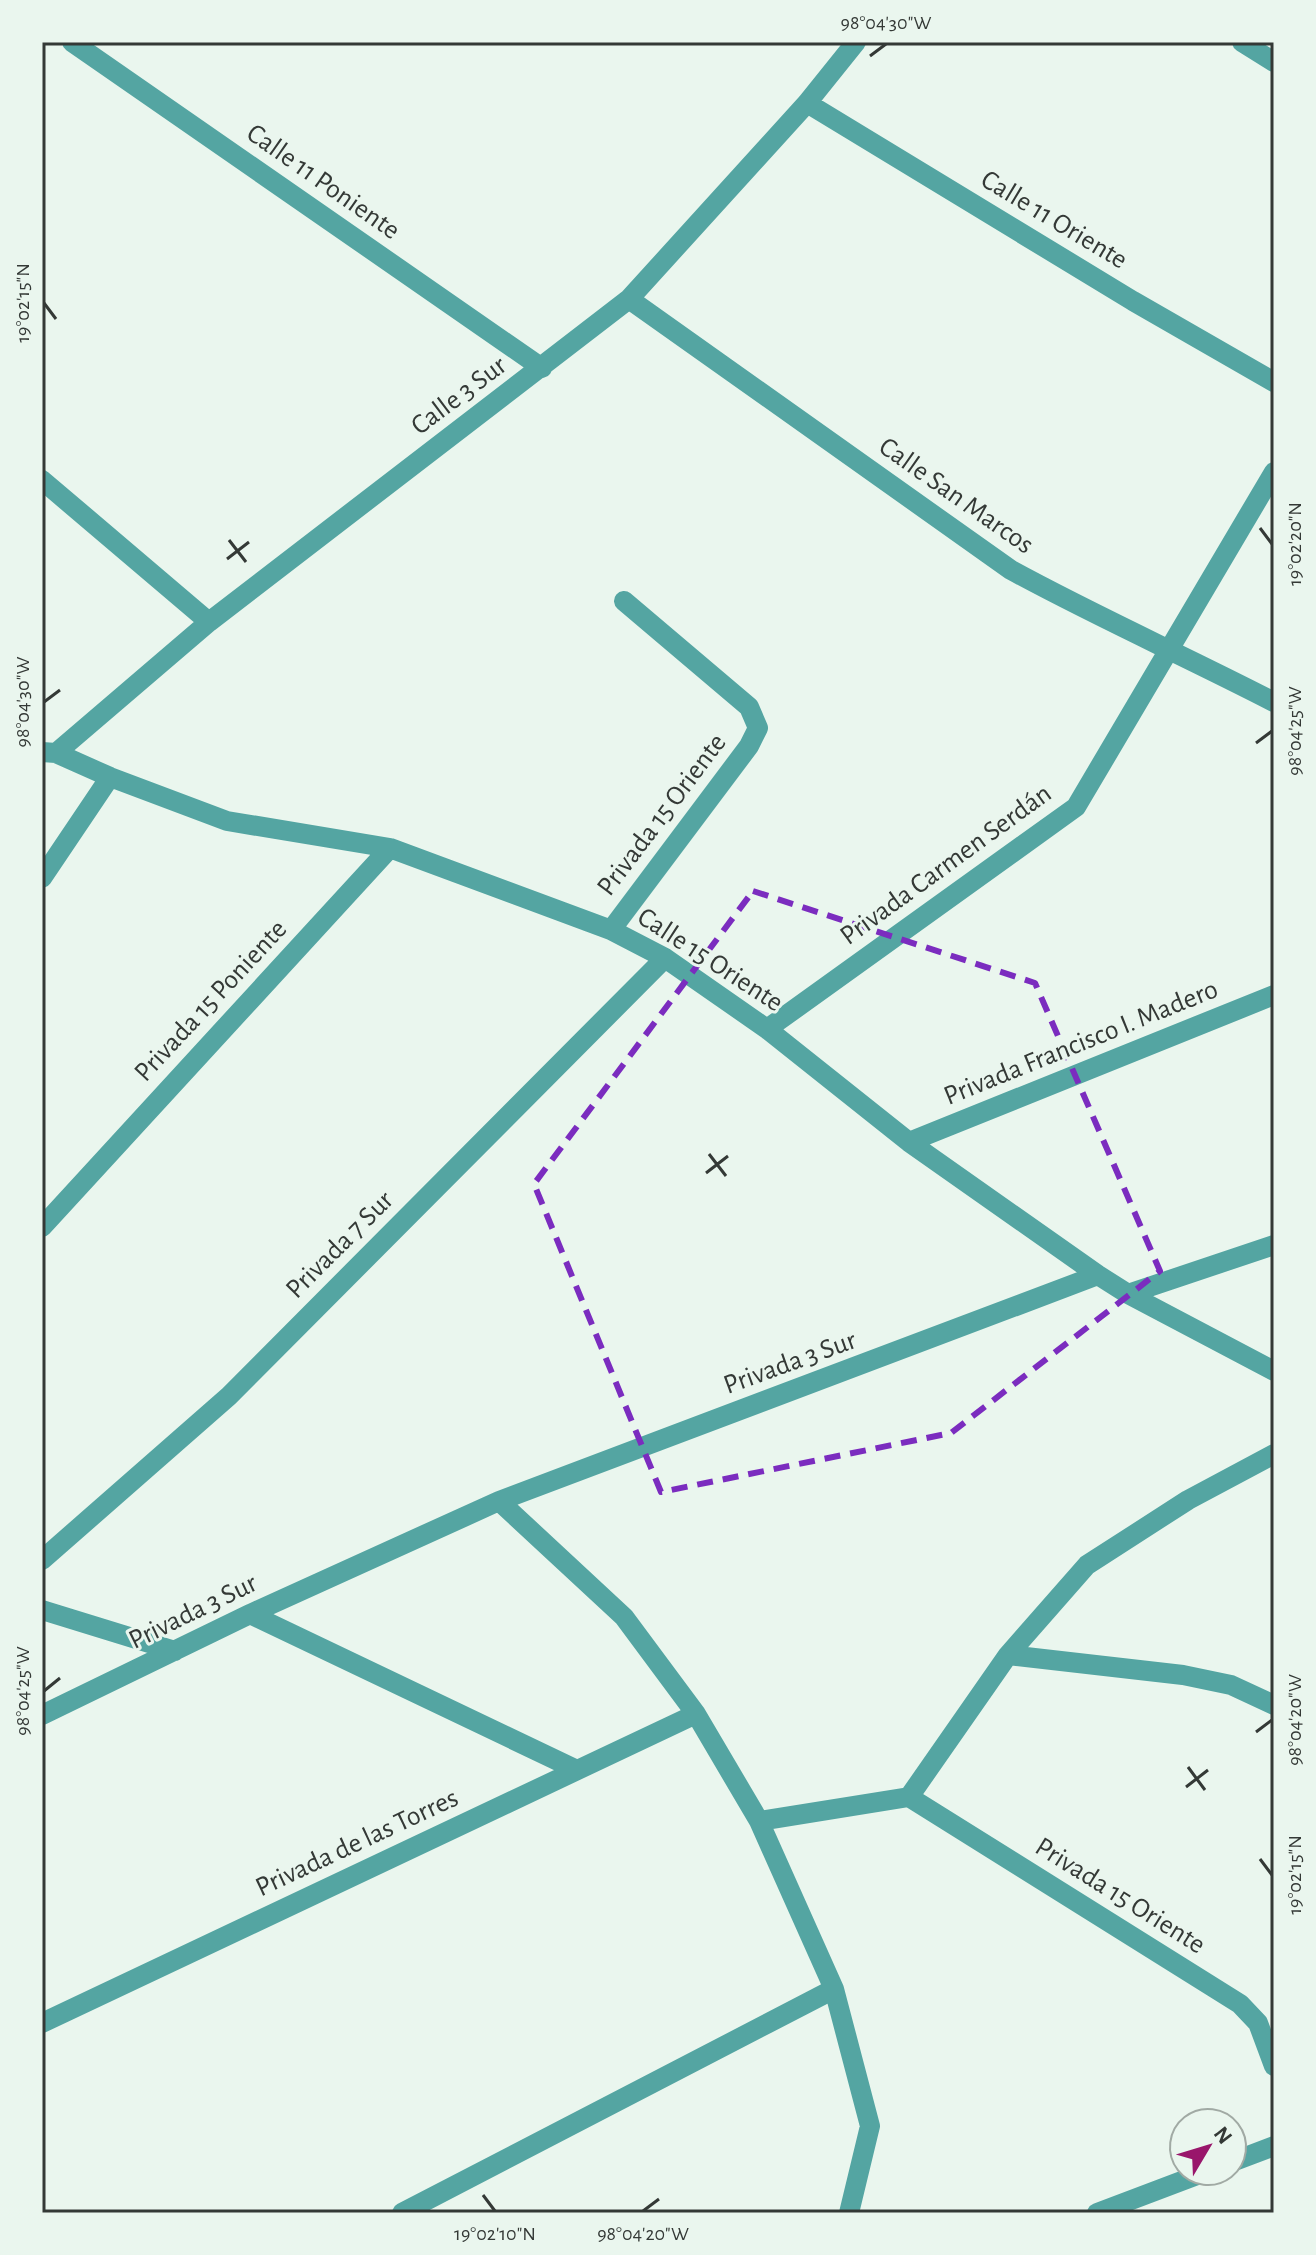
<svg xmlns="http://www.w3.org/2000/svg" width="1316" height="2255" font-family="'Alegreya Sans',sans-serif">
<rect width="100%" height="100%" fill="#eaf6ee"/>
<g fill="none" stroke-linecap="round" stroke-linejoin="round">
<path stroke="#54a5a2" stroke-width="20" d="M72 42 542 368
M1242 42 1274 62
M807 103 1133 301 1274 382
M629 299 1011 570C1097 617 1187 657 1274 702
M42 480 209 622
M42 752 56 753 110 777 227 821 390 848 611 930 665 958 767 1029 909 1142 1098 1275 1128 1294 1274 1371
M56 753 209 622 629 299 807 103 856 42
M42 878 110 777
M611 930 749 746 758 728 749 707 624 601
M767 1029 1076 807 1274 472
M909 1142 1274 995
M42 1227 390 848
M1128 1294 1274 1245
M499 1501 624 1617 696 1714 759 1821 834 1989 870 2126 849 2213
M42 1560 229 1396 665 958
M42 1610 175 1651
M250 1614 577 1770
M1008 1655 1183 1675 1231 1685 1274 1705
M42 1715 250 1614 499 1501 1098 1275
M909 1797 1240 2004 1258 2023 1274 2066
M759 1821 909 1797 1008 1655 1087 1565 1188 1500 1274 1454
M42 2023 696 1714
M1232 2162 1274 2146
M402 2213 834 1989
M1097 2213 1208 2171"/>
</g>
<path fill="none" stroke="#7b2cbf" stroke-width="6" stroke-dasharray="16 10" stroke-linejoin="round" d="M753 891 1035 983 1160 1271 951 1433 661 1492 534 1184Z"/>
<path fill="none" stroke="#343936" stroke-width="3" d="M870 56 886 44M44 303 56 319M1260 528 1272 544M229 540 246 562M227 559 249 542M44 702 60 690M1256 743 1272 731M709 1154 726 1176M706 1173 728 1156M44 1691 60 1678M1256 1732 1272 1720M1188 1767 1205 1790M1186 1787 1208 1770M1260 1859 1272 1875M483 2195 495 2211M643 2211 659 2199"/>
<g text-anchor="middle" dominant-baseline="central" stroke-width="6" stroke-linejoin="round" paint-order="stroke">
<g font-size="28" fill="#343936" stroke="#eaf6ee">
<text transform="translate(323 182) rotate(35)">Calle 11 Poniente</text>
<text transform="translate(1054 220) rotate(31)">Calle 11 Oriente</text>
<text transform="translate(459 396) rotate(-37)">Calle 3 Sur</text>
<text transform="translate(956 496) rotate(35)">Calle San Marcos</text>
<text transform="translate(662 815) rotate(-53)">Privada 15 Oriente</text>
<text transform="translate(946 865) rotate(-36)">Privada Carmen Serdán</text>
<text transform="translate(710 960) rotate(33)">Calle 15 Oriente</text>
<text transform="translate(211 1001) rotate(-47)">Privada 15 Poniente</text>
<text transform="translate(1081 1043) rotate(-22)">Privada Francisco I. Madero</text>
<text transform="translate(340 1245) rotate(-45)">Privada 7 Sur</text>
<text transform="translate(790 1363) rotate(-20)">Privada 3 Sur</text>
<text transform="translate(193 1612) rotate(-26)">Privada 3 Sur</text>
<text transform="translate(357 1843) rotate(-25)">Privada de las Torres</text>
<text transform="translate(1120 1896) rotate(32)">Privada 15 Oriente</text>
</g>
</g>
<rect width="1316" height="2255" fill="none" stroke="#eaf6ee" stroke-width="88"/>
<g transform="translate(1208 2147) rotate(52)"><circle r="38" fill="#eaf6ee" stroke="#a1aaa4" stroke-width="2"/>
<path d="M0-6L14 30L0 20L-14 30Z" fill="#99166b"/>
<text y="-12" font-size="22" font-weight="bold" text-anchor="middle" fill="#343936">N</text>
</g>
<rect x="44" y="44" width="1228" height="2167" fill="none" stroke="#343936" stroke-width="3"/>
<g font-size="20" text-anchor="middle" fill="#343936">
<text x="886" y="29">98°04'30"W</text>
<text transform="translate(22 303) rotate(-90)" y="7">19°02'15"N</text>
<text transform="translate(1294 544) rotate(-90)" y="7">19°02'20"N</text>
<text transform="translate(22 702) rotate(-90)" y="7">98°04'30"W</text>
<text transform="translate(1294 731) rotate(-90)" y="7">98°04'25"W</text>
<text transform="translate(22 1691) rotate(-90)" y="7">98°04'25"W</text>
<text transform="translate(1294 1720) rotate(-90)" y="7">98°04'20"W</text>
<text transform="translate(1294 1875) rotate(-90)" y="7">19°02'15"N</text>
<text x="495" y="2240">19°02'10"N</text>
<text x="643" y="2240">98°04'20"W</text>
</g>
</svg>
